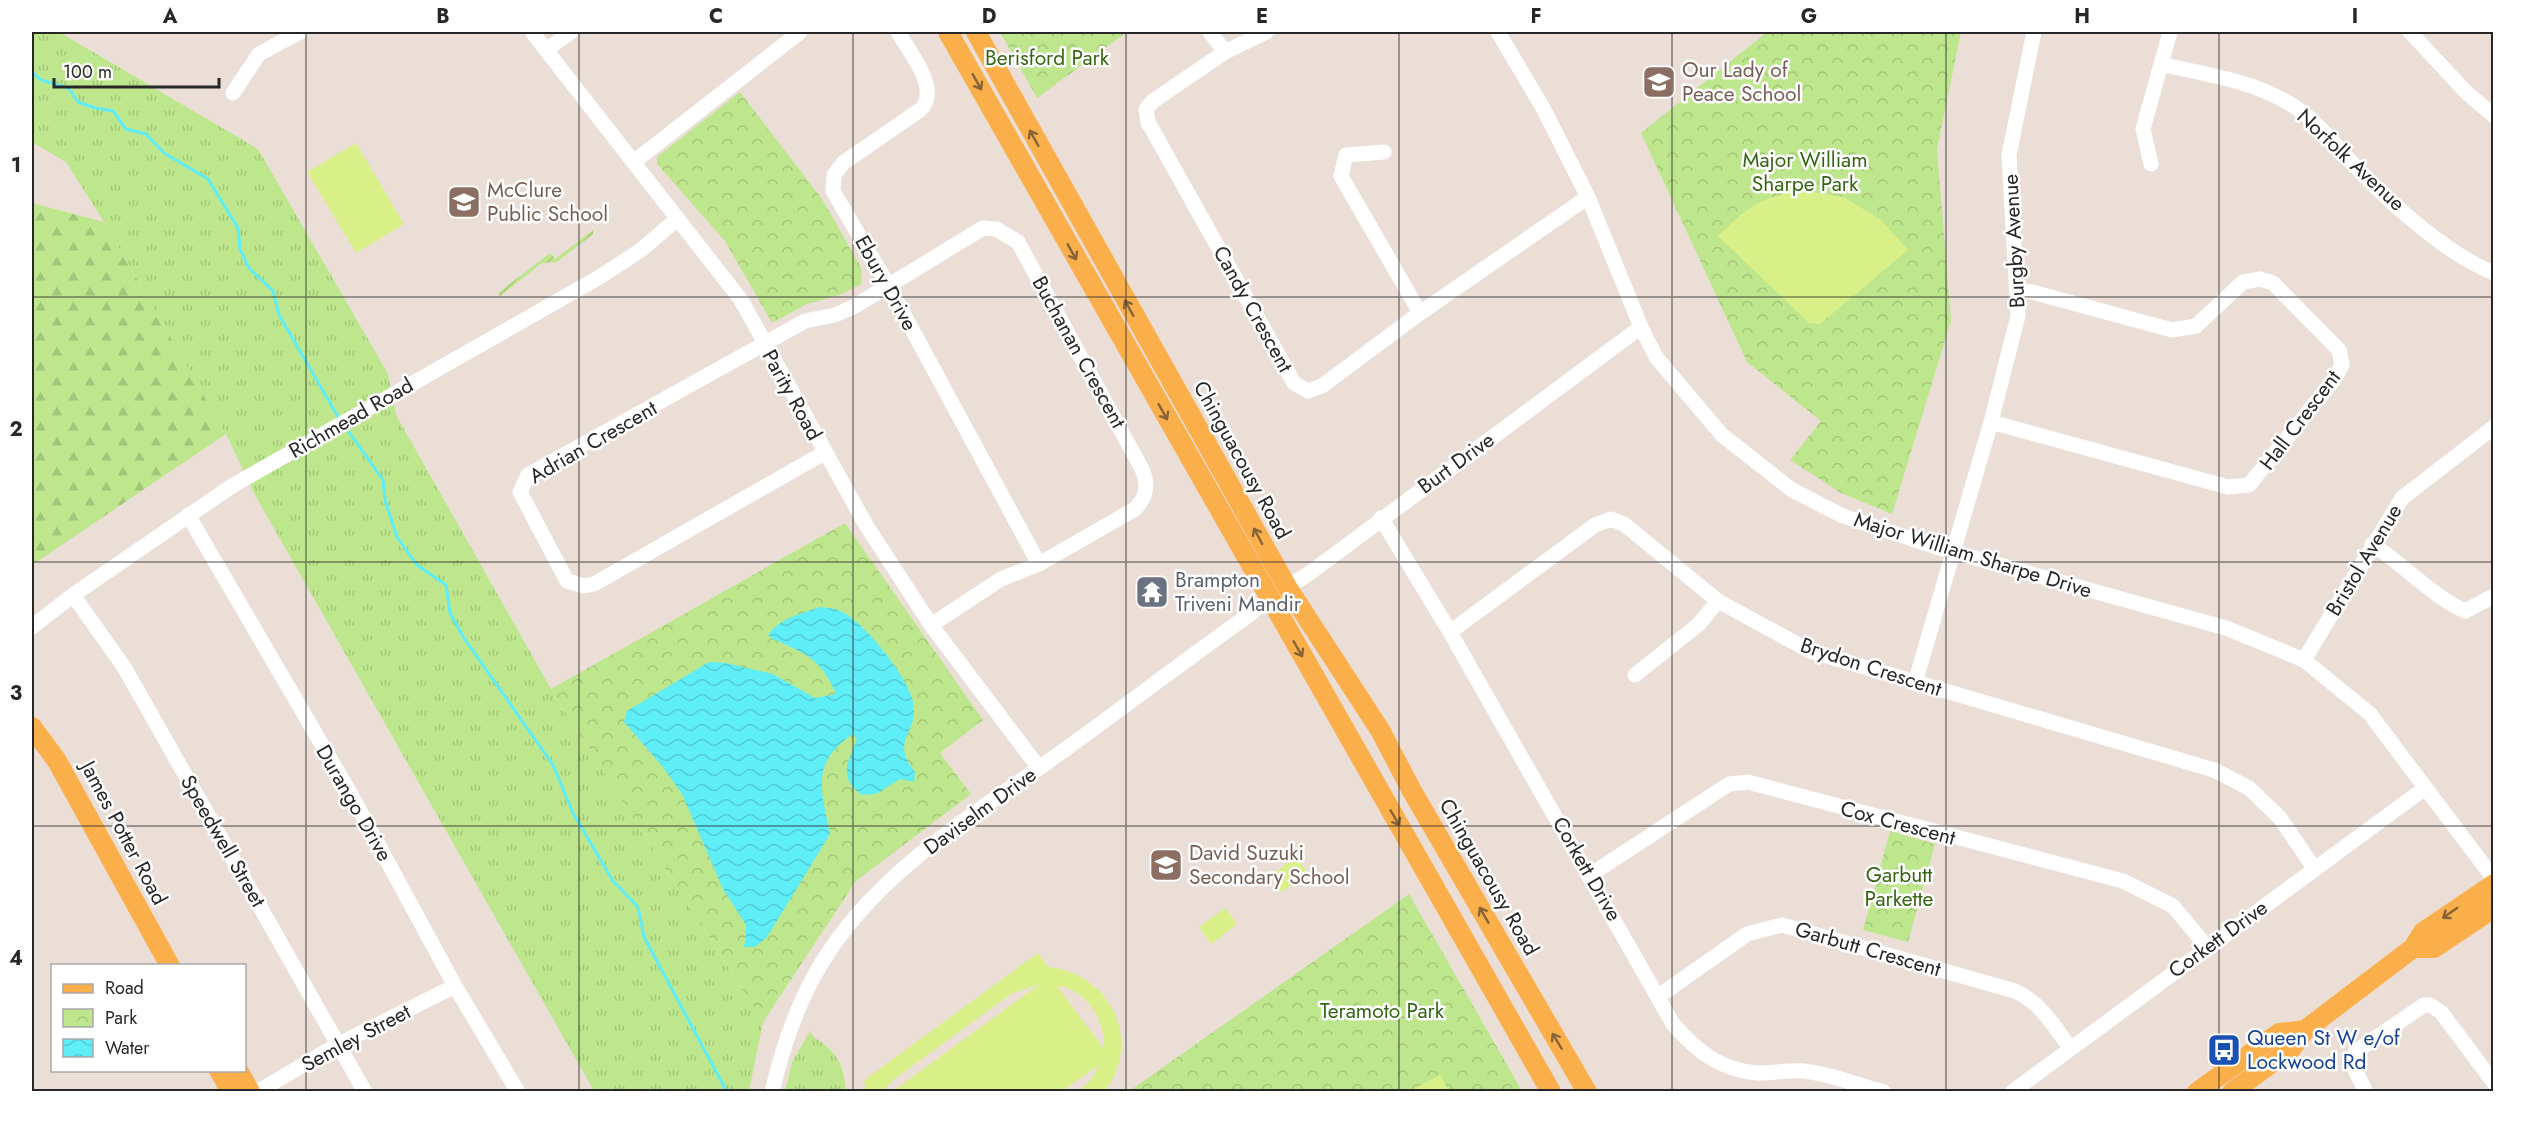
<svg xmlns="http://www.w3.org/2000/svg" width="2525" height="1123" font-family="Jost,sans-serif">
<defs>
<pattern id="grass-tufts" width="24" height="20" patternUnits="userSpaceOnUse" patternTransform="scale(1.5)"><rect width="24" height="20" fill="#bee78d"/><path d="M3 7l-1-3M5 7V3M7 7l1-3M15 17l-1-3M17 17v-4M19 17l1-3" fill="none" stroke="#a3c67a"/></pattern>
<pattern id="forest-firs" width="22" height="20" patternUnits="userSpaceOnUse" patternTransform="scale(1.5)"><rect width="22" height="20" fill="#bee78d"/><path d="M5 1l3.5 6h-7zM16 11l3.5 6h-7z" fill="#a3c67a"/></pattern>
<pattern id="park-crowns" width="20" height="18" patternUnits="userSpaceOnUse" patternTransform="scale(1.5)"><rect width="20" height="18" fill="#bee78d"/><path d="M2 6a3 3 0 1 1 6 0M12 15a3 3 0 1 1 6 0" fill="none" stroke="#a3c67a"/></pattern>
<pattern id="garden-furrows" width="10" height="10" patternUnits="userSpaceOnUse" patternTransform="scale(1.5)"><rect width="10" height="10" fill="#bee78d"/><path d="M-1 1l2-2M0 10L10 0M9 11l2-2" fill="none" stroke="#a3c67a"/></pattern>
<pattern id="water-waves" width="16" height="10" patternUnits="userSpaceOnUse" patternTransform="scale(1.5)"><rect width="16" height="10" fill="#5fedf8"/><path d="M0 5q4-4 8 0t8 0" fill="none" stroke="#53cbd5"/></pattern>
</defs>
<rect width="100%" height="100%" fill="#ebded6"/>
<path fill="url(#grass-tufts)" d="M32 32H59L258 149 388 374 396 415 551 689 763 1022 749 1091H594L255 495 226 434 104 222 66 162 32 142Z
M810 1031C813 1038 817 1039 824 1044 839 1055 846 1073 845 1091H785L792 1062Z"/>
<path fill="url(#forest-firs)" d="M32 203 104 222 226 434 32 565Z"/>
<path fill="url(#park-crowns)" d="M1000 32H1127L1037 98Z
M1767 32H1961L1937 149 1951 321 1892 514 1841 493 1790 460 1821 421 1747 362 1641 133Z
M740 92 822 199 862 269 861 284 839 295 807 304 772 323 725 241 657 164V157Z
M845 523 983 720 940 753 971 794 856 881 763 1022 551 689Z
M1890 831 1935 844 1908 942 1863 930Z
M1409 894 1522 1091 1128 1092Z"/>
<path fill="url(#garden-furrows)" d="M593 230V234L557 262 542 263 500 296 498 293 550 253 555 259Z"/>
<path fill="#d8f087" fill-rule="evenodd" d="M356 143 404 224 356 253 307 172Z
M1804 191 1843 197 1880 219 1908 250 1820 324 1809 323 1718 236C1750 206 1759 197 1804 191Z
M1296 857 1308 873 1282 892 1270 876Z
M1225 908 1237 924 1211 944 1199 927Z
M1038 953 1048 967C1110 973 1143 1040 1105 1091H1079L1091 1080 1099 1065 1062 1091H893L1040 984 1011 994 893 1080 883 1091H863L866 1085 863 1081ZM1057 986C1086 988 1106 1022 1104 1049Z
M1440 1075 1449 1091H1410Z"/>
<path fill="url(#water-waves)" d="M820 607C826 608 833 608 838 610 863 619 912 681 914 707 916 735 890 741 915 772L914 782 900 779 876 794 862 795C838 778 847 763 857 740L853 734C810 763 821 789 830 834L767 937 755 947H743L746 940V925L723 889 682 794 662 766 624 722 627 711 709 662 726 663 773 674 815 698 836 694C821 659 807 654 773 639L768 635C780 618 801 614 820 607Z"/>
<g fill="none" stroke-linecap="round" stroke-linejoin="round">
<path stroke="#5fedf8" stroke-width="3" d="M32 72 41 80 68 88 78 102 95 108 113 111 126 129 146 134 164 153 208 179 238 228 240 249 249 268 273 291 279 315 340 420
M346 428 383 480 385 500 397 537 417 565 446 585 450 613 464 638 553 765 573 813 613 881 638 907 644 937 727 1092"/>
<path stroke="#fff" stroke-width="15" d="M532 32 741 300 866 525 931 625 1039 768
M898 32C909 52 942 90 920 110L843 163 834 175 833 191 888 285 1039 564
M1210 32 1225 52
M1266 32 1225 52 1153 101 1146 109 1148 122 1294 383 1308 391 1322 386 1420 313 1588 197
M1498 32 1543 108 1588 197 1641 327 1656 357 1722 435 1792 490 1843 516 1939 548 2226 628 2304 660 2370 714 2494 879
M2410 32 2466 92 2494 116
M546 50 571 32
M2161 64C2202 74 2250 80 2287 102 2315 118 2335 145 2357 168 2391 204 2448 255 2494 273
M233 93 259 54 300 32
M1384 152 1346 155 1341 176 1420 313
M635 161 800 32
M2151 164 2143 129 2170 32
M1991 422 2228 487 2249 485 2333 381 2342 365 2339 350 2273 283 2260 279 2243 282 2196 326 2172 330 2032 292 2018 291
M824 453 594 584 584 586 567 581 520 492 528 475 805 321 835 315 855 306 983 228 996 229 1018 242 1142 469C1149 485 1147 497 1135 509L1039 564 1001 579 931 625
M188 515 353 798 455 986 518 1092
M1381 518 1450 632 1673 1024C1697 1051 1719 1070 1758 1073 1773 1073 1788 1070 1804 1071 1831 1074 1857 1085 1884 1092
M2372 544C2403 564 2433 597 2465 611L2494 596
M73 595 124 667 365 1092
M32 627 73 595 232 486 598 278 641 250 677 219
M1450 632 1595 525 1611 519 1624 524 1718 601 1810 651 2214 770 2249 788 2280 818 2314 868
M2304 660 2402 498 2494 427
M1635 675 1699 624 1718 601
M1915 683 1991 422 2018 316 2009 155 2034 32
M1590 875 1729 784 1748 782 2123 881 2173 906 2207 947
M1659 996 1747 934 1782 925 2015 991C2041 1003 2054 1026 2070 1048
M257 1092 339 1044 455 986
M772 1092C782 1049 798 1002 821 964 872 879 960 823 1039 768 1110 718 1178 665 1249 615L1270 597 1307 575 1641 327
M2012 1092 2425 788
M2366 1092 2353 1066 2355 1052 2424 1005H2430L2441 1012 2494 1083"/>
<path stroke="#fbaf4b" stroke-width="20" d="M948 32 1551 1092
M976 32 1287 587 1380 730 1412 791 1587 1092
M32 727 57 761 170 966
M2413 948H2434L2494 908
M219 1070 231 1092
M238 1070 250 1092
M2197 1092 2279 1033 2305 1030
M2232 1092 2291 1049 2305 1030 2413 948 2423 932 2494 884"/>
</g>
<defs><path id="oneway-shaft" d="M-6 0H5M1.5-3L5.5 0L1.5 3" fill="none" stroke-width="1.6" stroke-linecap="round" stroke-linejoin="round" transform="scale(1.5)"/></defs>
<g stroke="#866437">
<use href="#oneway-shaft" transform="translate(977 82) rotate(61)"/>
<use href="#oneway-shaft" transform="translate(1034 138) rotate(-119)"/>
<use href="#oneway-shaft" transform="translate(1072 252) rotate(61)"/>
<use href="#oneway-shaft" transform="translate(1129 308) rotate(-119)"/>
<use href="#oneway-shaft" transform="translate(1163 412) rotate(61)"/>
<use href="#oneway-shaft" transform="translate(1258 536) rotate(-118)"/>
<use href="#oneway-shaft" transform="translate(1298 649) rotate(60)"/>
<use href="#oneway-shaft" transform="translate(1395 818) rotate(60)"/>
<use href="#oneway-shaft" transform="translate(2450 913) rotate(145)"/>
<use href="#oneway-shaft" transform="translate(1484 915) rotate(-120)"/>
<use href="#oneway-shaft" transform="translate(1557 1041) rotate(-121)"/>
</g>
<path fill="none" stroke="#272727" stroke-width="1.5" stroke-opacity="0.55" d="M306 32V1092M579 32V1092M853 32V1092M1126 32V1092M1399 32V1092M1672 32V1092M1946 32V1092M2219 32V1092M32 297H2494M32 562H2494M32 826H2494"/>
<defs>
<symbol id="school-square" viewBox="-11 -11 22 22"><rect x="-9" y="-9" width="18" height="18" rx="4" fill="#8d6e63" stroke="#fff"/><path d="M0-5L7-2L0 1L-7-2ZM-4 1L0 2.5L4 1V4Q0 6-4 4Z" fill="#fff"/></symbol>
<symbol id="temple-square" viewBox="-11 -11 22 22"><rect x="-9" y="-9" width="18" height="18" rx="4" fill="#6b7280" stroke="#fff"/><path d="M0-6L5-2H3V0L6.5 2.5H4V6H1.5V3h-3V6H-4V2.5H-6.5L-3 0V-2H-5Z" fill="#fff"/></symbol>
<symbol id="bus-square" viewBox="-11 -11 22 22"><rect x="-9" y="-9" width="18" height="18" rx="4" fill="#1a4fb4" stroke="#fff"/><path d="M-5-6H5V4H4V6H2V4H-2V6H-4V4H-5ZM-3.5-4V0h7V-4ZM-3.5 1.2v1.5H-2V1.2ZM2 1.2v1.5H3.5V1.2Z" fill="#fff"/></symbol>
</defs>
<g fill-rule="evenodd">
<use href="#school-square" x="1640" y="63" width="38" height="38"/>
<use href="#school-square" x="445" y="183" width="38" height="38"/>
<use href="#temple-square" x="1133" y="573" width="38" height="38"/>
<use href="#school-square" x="1147" y="846" width="38" height="38"/>
<use href="#bus-square" x="2205" y="1031" width="38" height="38"/>
</g>
<g text-anchor="middle" dominant-baseline="central" stroke-width="5" stroke-linejoin="round" paint-order="stroke">
<g font-size="21" fill="#356713" stroke="#fff">
<text x="1047" y="58">Berisford Park</text>
<text x="1805" y="160">Major William<tspan x="1805" dy="24">Sharpe Park</tspan></text>
<text x="1899" y="875">Garbutt<tspan x="1899" dy="24">Parkette</tspan></text>
<text x="1382" y="1011">Teramoto Park</text>
</g>
<g font-size="21" fill="#785e54" stroke="#fff" text-anchor="start">
<text x="1682" y="70">Our Lady of<tspan x="1682" dy="24">Peace School</tspan></text>
<text x="487" y="190">McClure<tspan x="487" dy="24">Public School</tspan></text>
<text x="1189" y="853">David Suzuki<tspan x="1189" dy="24">Secondary School</tspan></text>
</g>
<g font-size="21" fill="#272727" stroke="#fff">
<text transform="translate(2351 160) rotate(43)">Norfolk Avenue</text>
<text transform="translate(2014 241) rotate(-93)">Burgby Avenue</text>
<text transform="translate(886 283) rotate(61)">Ebury Drive</text>
<text transform="translate(1253 309) rotate(61)">Candy Crescent</text>
<text transform="translate(1079 352) rotate(61)">Buchanan Crescent</text>
<text transform="translate(792 395) rotate(61)">Parity Road</text>
<text transform="translate(351 418) rotate(-30)">Richmead Road</text>
<text transform="translate(2300 420) rotate(-53)">Hall Crescent</text>
<text transform="translate(593 442) rotate(-30)">Adrian Crescent</text>
<text transform="translate(1242 460) rotate(61)">Chinguacousy Road</text>
<text transform="translate(1456 463) rotate(-36)">Burt Drive</text>
<text transform="translate(1973 555) rotate(17)">Major William Sharpe Drive</text>
<text transform="translate(2364 560) rotate(-59)">Bristol Avenue</text>
<text transform="translate(1871 667) rotate(18)">Brydon Crescent</text>
<text transform="translate(354 803) rotate(60)">Durango Drive</text>
<text transform="translate(980 811) rotate(-36)">Daviselm Drive</text>
<text transform="translate(1898 823) rotate(15)">Cox Crescent</text>
<text transform="translate(124 833) rotate(62)">James Potter Road</text>
<text transform="translate(223 841) rotate(60)">Speedwell Street</text>
<text transform="translate(1587 869) rotate(60)">Corkett Drive</text>
<text transform="translate(1489 877) rotate(60)">Chinguacousy Road</text>
<text transform="translate(2218 939) rotate(-36)">Corkett Drive</text>
<text transform="translate(1868 949) rotate(16)">Garbutt Crescent</text>
<text transform="translate(356 1038) rotate(-28)">Semley Street</text>
</g>
<g font-size="21" fill="#5b616d" stroke="#fff" text-anchor="start">
<text x="1175" y="580">Brampton<tspan x="1175" dy="24">Triveni Mandir</tspan></text>
</g>
<g font-size="21" fill="#164399" stroke="#fff" text-anchor="start">
<text x="2247" y="1038">Queen St W e/of<tspan x="2247" dy="24">Lockwood Rd</tspan></text>
</g>
</g>
<rect width="2525" height="1123" fill="none" stroke="#ffffff" stroke-width="66"/>
<rect x="51" y="964" width="195" height="108" fill="#ffffff" stroke="#a9a9a9" stroke-width="1.5"/>
<rect x="63" y="984" width="30" height="9" fill="#fbaf4b" stroke="#a9a9a9" stroke-width="1.5"/>
<text x="105" y="994" font-size="18" fill="#272727">Road</text>
<rect x="63" y="1009" width="30" height="18" fill="url(#park-crowns)" stroke="#a9a9a9" stroke-width="1.5"/>
<text x="105" y="1024" font-size="18" fill="#272727">Park</text>
<rect x="63" y="1039" width="30" height="18" fill="url(#water-waves)" stroke="#a9a9a9" stroke-width="1.5"/>
<text x="105" y="1054" font-size="18" fill="#272727">Water</text>
<path d="M54 78v9h165v-9" fill="none" stroke="#272727" stroke-width="3"/>
<text x="63" y="78" font-size="18" fill="#272727" stroke="#ffffff" stroke-width="4.5" paint-order="stroke">100 m</text>
<rect x="33" y="33" width="2459" height="1057" fill="none" stroke="#272727" stroke-width="2"/>
<g font-size="20" text-anchor="middle" font-weight="bold" fill="#272727">
<text x="170" y="23">A</text>
<text x="443" y="23">B</text>
<text x="716" y="23">C</text>
<text x="989" y="23">D</text>
<text x="1262" y="23">E</text>
<text x="1536" y="23">F</text>
<text x="1809" y="23">G</text>
<text x="2082" y="23">H</text>
<text x="2355" y="23">I</text>
<text x="16" y="172">1</text>
<text x="16" y="436">2</text>
<text x="16" y="700">3</text>
<text x="16" y="965">4</text>
</g>
</svg>
